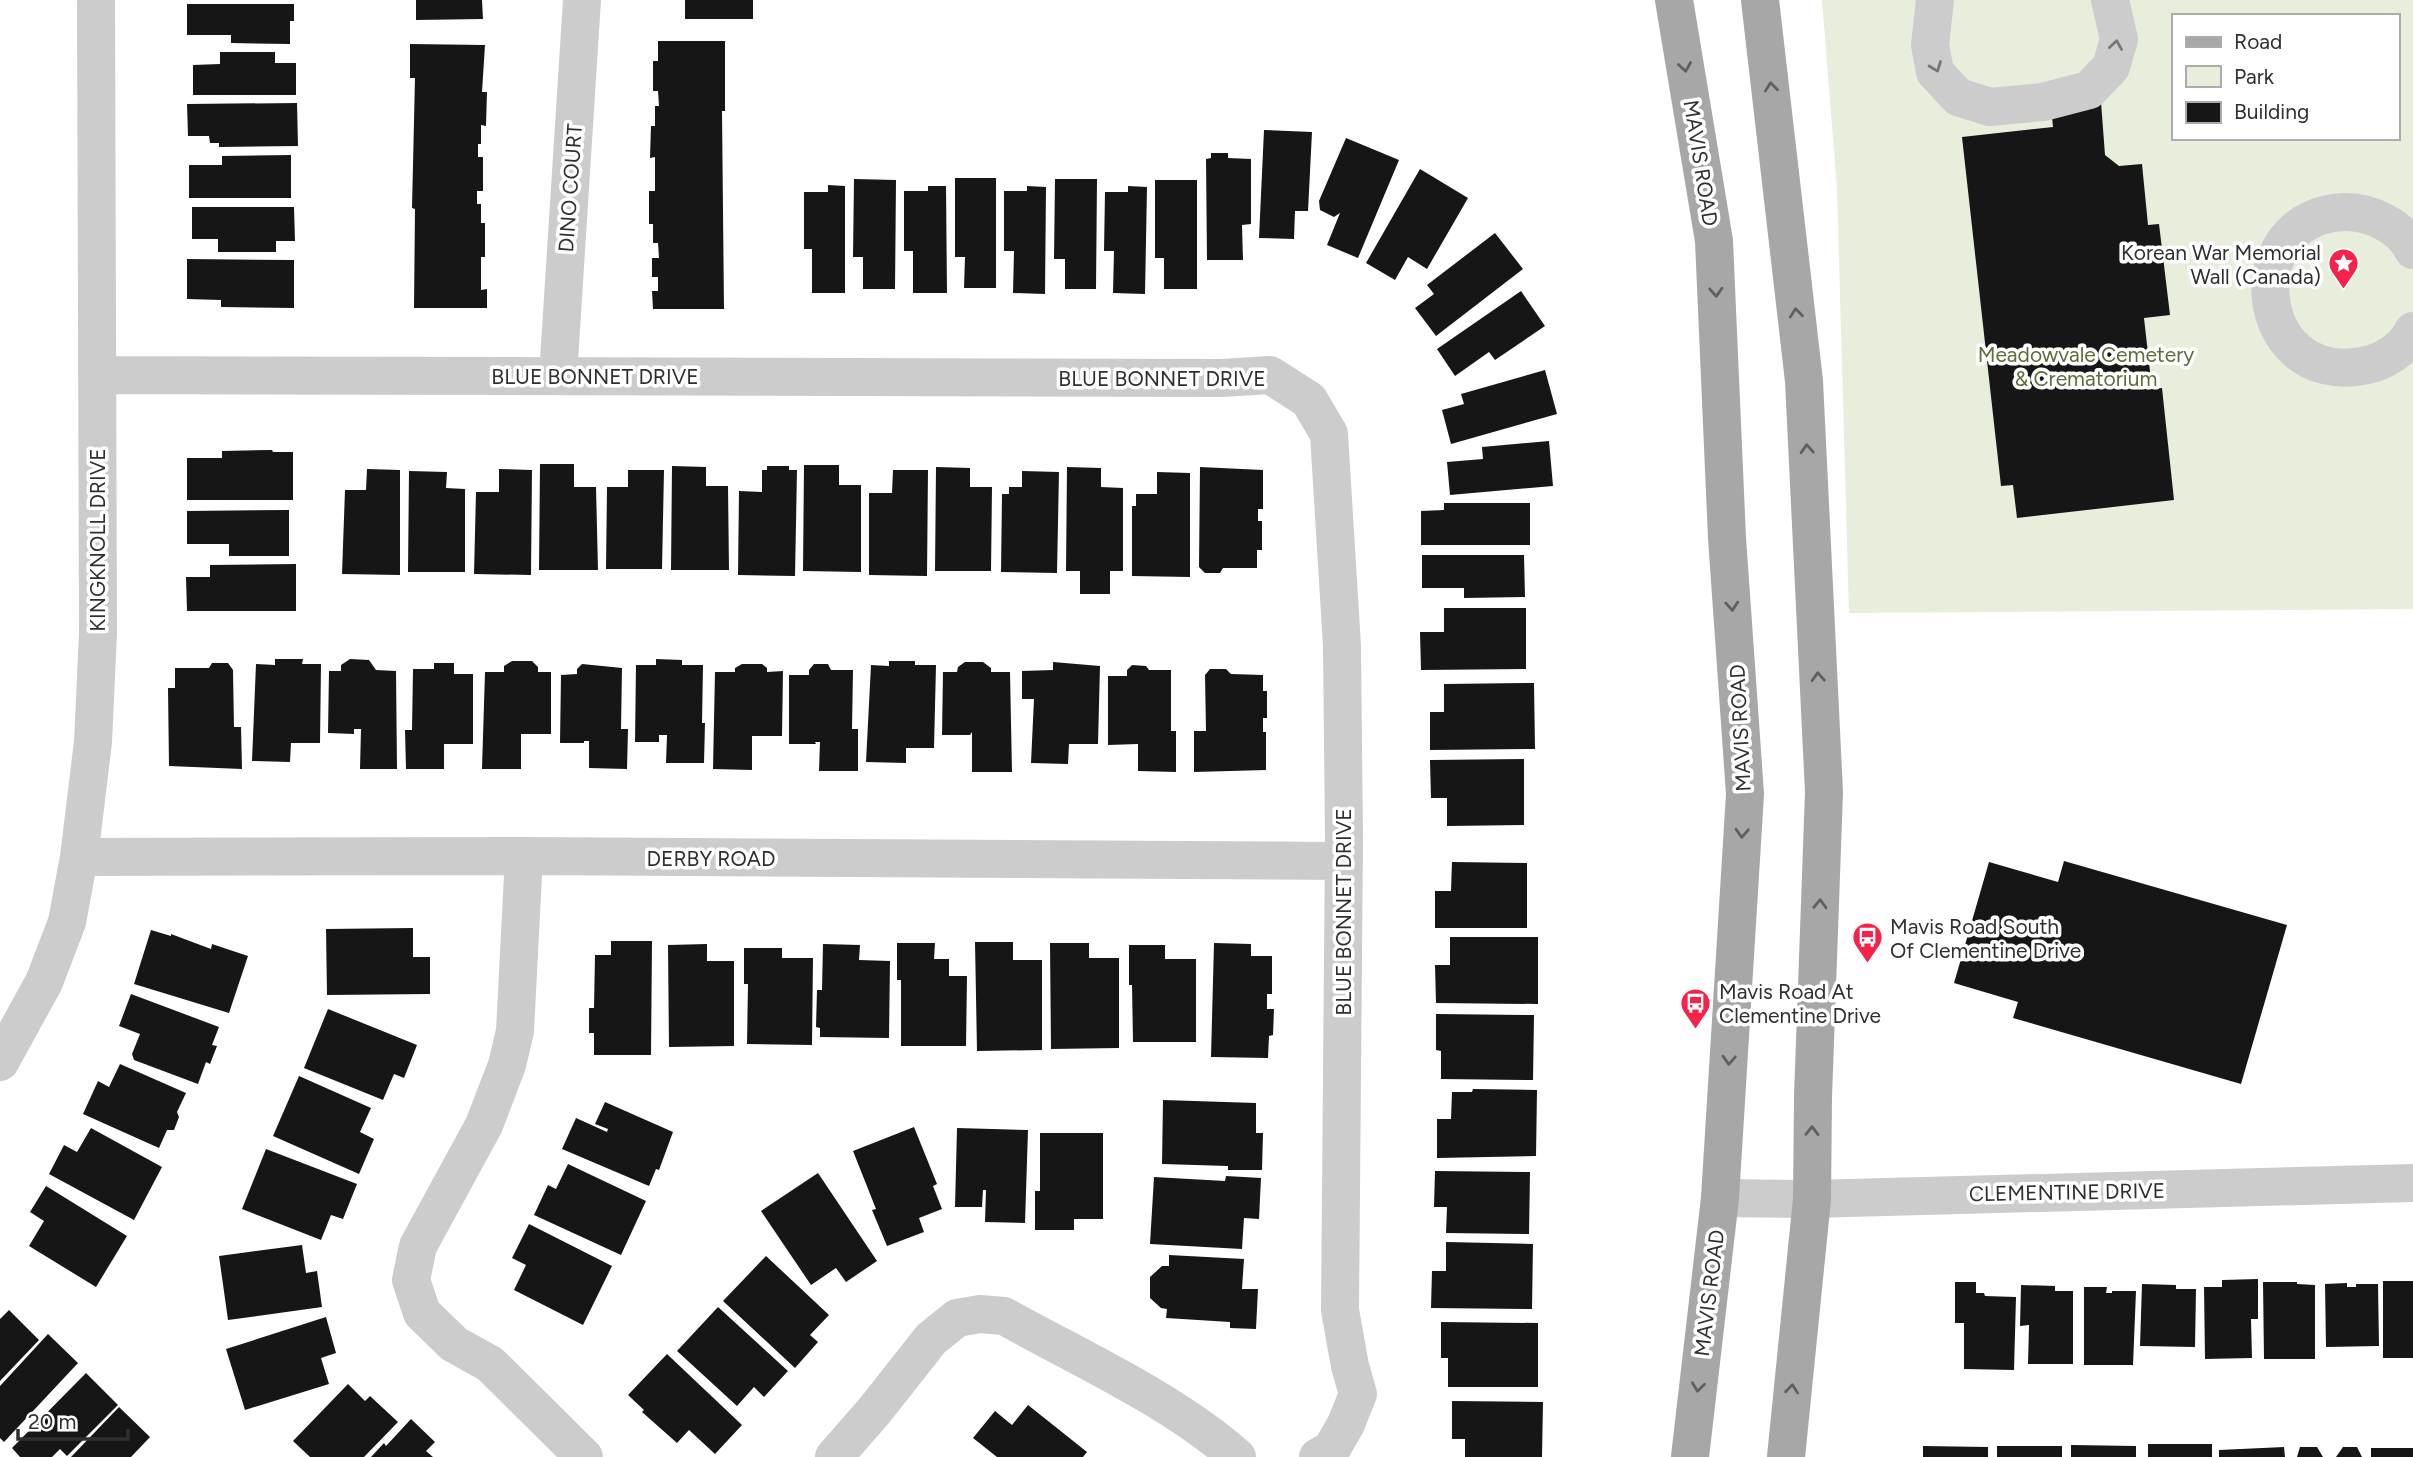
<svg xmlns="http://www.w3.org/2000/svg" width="2413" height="1457" font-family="Figtree,sans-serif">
<rect width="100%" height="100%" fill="#fff"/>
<path fill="#e7eedc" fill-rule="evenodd" d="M1822 0H2413V609L1849 613 1837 189ZM2173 16H2397V138H2173Z"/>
<path fill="#161616" d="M416 0H482L483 19 416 20Z
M685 0H753V19H685Z
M187 4H294V21H290V44L231 43V35H187Z
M658 41H725V111H722L724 309H653L652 291H658V277H652V258H659L658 243H653V224H649V191H655V157L650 158 651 126H655V106H659L658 91H653V61H658Z
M410 44 485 45 482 92H487L486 126 481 125V144H478V157H483V191H477V204H481V223H485V257H481V290L487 289V308H414L415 209 412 208 415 78H410Z
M220 52H275V63H296V95H193V65L220 64Z
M2101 102 2105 155 2119 166 2142 164 2148 225 2159 224 2170 315 2144 318 2152 389 2162 388 2174 500 2017 518 2013 485 2001 486 1962 137 2053 127 2051 107Z
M297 103 298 146 219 147V143H210L209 136H188L187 104Z
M1264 130 1312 132 1308 211H1295L1294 239 1259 238Z
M1346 138 1399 160 1358 258 1327 245 1340 213 1334 217 1320 210 1319 201Z
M1211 153H1228V158L1251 159V224L1242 225 1243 260H1207L1206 159 1211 158Z
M291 155V198H189V165H222V156Z
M1420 169 1468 198 1427 269 1408 257 1395 280 1366 263Z
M955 178H996V288H964L965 257H955Z
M854 179 896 180 895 289H863V257H853Z
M1055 179H1097L1096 289H1065V259H1054Z
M1155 180H1197V289H1164V258H1155Z
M828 185 845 186V293H812V249H804V192H828Z
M928 186H946L947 293H913V251H904V191H928Z
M1027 186 1046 187 1045 294 1013 293 1014 251H1004V191H1027Z
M1128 186 1147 187 1145 294 1113 293 1114 251H1104L1105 192H1128Z
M192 207H294L295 241H276V252H218V239H192Z
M1495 233 1523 269 1436 336 1415 308 1434 294 1427 285Z
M187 259 294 260V308L221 307V300L187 299Z
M1521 291 1545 326 1495 360 1489 352 1455 376 1437 349Z
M1545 370 1557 414 1451 444 1442 410 1464 404 1461 394Z
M1549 441 1553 486 1450 495 1447 462 1483 459 1482 447Z
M272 450 273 452H293V500H187V458H222V451Z
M540 464H574V487H596L598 570H539Z
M804 465H839V485H861V572L803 571Z
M672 466 706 467V486H728L729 570H671Z
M767 466H789V470H797L795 576 738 575 739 491 762 492V470H767Z
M936 467 970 468V487H992L991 571H935Z
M1067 467 1101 468V487L1123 488V571H1110V594H1080V571H1066Z
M1200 467 1263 470V509H1258V521H1262V550H1257V568H1223L1220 573H1205L1199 567Z
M367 469 400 470V575L342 574 345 490H366Z
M499 469 532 470 531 575 474 574 476 492H499Z
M628 470H664L662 569H606L607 487H628Z
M893 470H928L927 576 869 575V493H892Z
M409 471 447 472 446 488 465 489V572H408Z
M1022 471 1059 472 1057 573 1001 572 1002 494H1009V487H1022Z
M1157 472 1190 473V577L1132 576V506H1136V494H1157Z
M1444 503H1530V545H1421V511L1444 510Z
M289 510V556H229V544H187V511Z
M1422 555H1524L1525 597 1464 598V588H1422Z
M296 564V611H187L186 577H210V565Z
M1444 608H1526V669L1421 670 1420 632H1444Z
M275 659H303L302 664H321L320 743H291L290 762 252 761 256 664 275 665Z
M350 659 369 660 376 670 396 671 397 769H360L361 729H354V734L328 733 329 671H341V665Z
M656 659 682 660V665H703L702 723H705L704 763H666L667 735H659V742H635L636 665H656Z
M512 661H532L538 667V672H551V734H521V769H482L485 672H504V666Z
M889 661H915V665H936L934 748H906V763L866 762 871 665 889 666Z
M965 662H983L991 668V672H1010L1012 772H972V732L970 735H942L943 672H957L958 667Z
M1053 662 1100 666 1098 744H1069L1068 764 1031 763 1034 699H1022V671L1053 670Z
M212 663H228L233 670 234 727H241L242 769 169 766 168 688H175V668H209Z
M434 663H454V674H473V744H444V769H406L405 730H412L413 669H434Z
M582 664 622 668 621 729H628L627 769 589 768V741H584V743H560L561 675 577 674V669Z
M742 664H762L767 668V672L783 671 782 736H752V770L713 769 715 672H735V668Z
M814 664H828L831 670H853L852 729H858V771H819L820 742H815L816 744H789V675H809V670Z
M1132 665 1146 666 1149 670H1171V731H1176V772L1138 771V744L1108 745V676H1127V670Z
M1210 669H1226L1231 674 1263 675V691H1267V718H1263V732H1266V770L1194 772V731H1206L1205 675Z
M1534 683 1535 749 1430 750V712H1444V684Z
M1524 759V825L1447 826V798H1431L1430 760Z
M2064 861 2287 925 2241 1084 2013 1018 2018 1002 1954 983 1989 862 2058 882Z
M1452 862 1527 863V928H1435V891H1451Z
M413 928V957H430V994L327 995 326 929Z
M151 930 171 936V934L211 949 212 944 248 956 229 1013 134 984Z
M1450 937H1538V1004L1436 1003 1435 965H1450Z
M611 941H652L651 1055H594V1033H589V1008H594L595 955H611Z
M975 942H1013V960H1042V1050L977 1051Z
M897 943H935L934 959H949V976H967L966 1046H901V980H897Z
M1050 943H1089V958H1119V1048L1051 1049Z
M1214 943 1251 944V956H1272V994H1267V1009H1274L1273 1035 1269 1036 1268 1058 1211 1057Z
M707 944V961H734V1046L669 1047 668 945Z
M823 944 860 945 859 960 890 961 889 1038 820 1037V1028L816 1027 817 990H822Z
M1129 945H1165V959H1196V1042H1133L1132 985H1129Z
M744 948H782V958H813L812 1045 747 1044 748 984H744Z
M131 994 219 1027 212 1045 217 1046 210 1064 206 1062 198 1084 134 1060 132 1054 140 1034 119 1026Z
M328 1009 417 1045 404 1078 394 1074 383 1100 304 1068Z
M1436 1014 1534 1015 1533 1080 1441 1079V1051L1436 1050Z
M120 1064 186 1093 177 1112 179 1117 174 1130H167L159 1148 83 1114 98 1081 109 1087Z
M299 1076 371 1108 360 1132 374 1139 359 1174 273 1136Z
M1473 1089 1537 1090 1536 1156 1437 1158V1119H1451L1452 1092H1472Z
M1163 1100 1256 1103V1133H1263L1262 1170H1228V1166L1162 1164Z
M605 1102 673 1132 659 1170 656 1169 649 1186 562 1149 576 1118 607 1132 608 1129 595 1124Z
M914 1127 937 1184 933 1186 942 1209 919 1218 924 1232 887 1246 872 1210 876 1209 853 1151Z
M91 1128 162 1167 134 1220 49 1174 64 1145 77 1152Z
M957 1128 1028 1130 1025 1223 985 1222 986 1190H983L982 1207H955Z
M1040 1133H1103V1219H1074V1230H1035V1191H1040Z
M266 1149 357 1184 343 1219 331 1215 321 1240 242 1209Z
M568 1164 646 1201 621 1255 534 1215 548 1185 556 1189Z
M1435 1171 1530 1172 1529 1234 1446 1233 1447 1207H1434Z
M818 1173 877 1261 846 1282 836 1268 811 1285 761 1211Z
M1226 1176 1261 1178 1259 1219 1244 1218 1242 1249 1150 1244 1154 1177 1225 1181Z
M46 1186 127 1236 96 1287 29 1246 44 1221 30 1212Z
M529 1224 612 1266 583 1325 514 1290 526 1265 512 1258Z
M1446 1242 1533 1244 1532 1309 1431 1308 1432 1271H1446Z
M302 1245 306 1273 317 1271 322 1307 228 1320 219 1256Z
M1169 1255 1244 1259 1242 1289H1258L1256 1329 1230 1328V1322L1166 1318 1167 1309 1161 1308 1150 1298V1277L1162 1266H1169Z
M766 1256 829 1315 810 1335 818 1342 795 1368 723 1301Z
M2258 1279V1319H2251L2252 1358 2205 1359 2204 1287H2222V1280Z
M2383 1281H2413V1358H2383Z
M1955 1282H1976V1293H1984L1985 1296 2016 1297 2014 1370 1964 1369V1323H1955Z
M2263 1282H2297V1284L2315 1285V1359H2264Z
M2347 1283V1287H2356V1284H2378L2379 1346 2326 1347 2325 1284Z
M2142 1284 2176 1285V1289H2196L2195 1347 2140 1346Z
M2021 1285 2055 1286V1291H2073V1364H2028L2029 1325 2020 1326Z
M2084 1287H2107L2106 1293H2112V1291H2136L2133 1365H2084Z
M718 1307 788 1371 764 1397 754 1387 737 1406 677 1351Z
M9 1310 39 1340 0 1381V1319Z
M326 1317 336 1353 321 1358 329 1384 245 1410 226 1349Z
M1441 1322 1538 1323V1387H1448V1358H1441Z
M48 1334 78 1363 4 1442 0 1438V1386Z
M667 1354 742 1425 715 1454 689 1430 677 1443 642 1412 644 1410 628 1395Z
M86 1373 118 1405 67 1456 60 1449 52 1457H20L12 1448Z
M348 1384 365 1401 370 1396 398 1422 364 1457H310L293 1441Z
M1452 1401 1543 1402 1542 1457H1465V1439H1452Z
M1028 1405 1087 1452 1083 1457H997L973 1438 995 1411 1012 1425Z
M119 1407 150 1437 131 1457H71Z
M411 1419 435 1442 426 1451 433 1457H371L384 1443 386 1446Z
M2148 1444H2212V1457H2148Z
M2071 1445 2136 1446V1457H2071Z
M1923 1446 1988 1447V1457H1923Z
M1997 1446H2062V1457H1997Z
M2284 1447 2285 1457H2219V1450Z
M2300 1447H2317L2323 1457H2297Z
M2343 1447H2357L2362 1457H2336Z
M2371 1448H2413V1457H2371Z"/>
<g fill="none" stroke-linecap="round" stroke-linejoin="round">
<path stroke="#ccc" stroke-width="38" d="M1935 0 1930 45 1935 72 1958 97 1990 107 2043 102 2089 90 2111 67 2119 39 2110 0
M2413 250C2402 227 2371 212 2346 212 2236 214 2250 386 2362 366 2382 363 2404 350 2413 331
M97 375 1222 378 1270 375 1309 400 1329 434 1342 646 1344 838 1340 1310 1350 1366 1358 1394 1346 1424 1331 1450 1318 1457
M558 376 582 0
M524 856 515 1031 507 1065 484 1125 418 1246 411 1280 422 1313 454 1344 490 1364 584 1457
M79 857 524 856 1344 861
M0 1062 44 982 67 922 79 857 93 742 98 633 96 0
M1720 1198 1812 1199 2413 1183
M834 1457 875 1410 931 1339 957 1318 980 1314 1004 1316C1081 1359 1171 1399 1237 1457"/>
<path stroke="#a7a7a7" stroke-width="38" d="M1674 0 1714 241 1727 538 1745 794 1720 1198 1690 1457
M1760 0 1804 381 1824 792 1813 1097 1812 1199 1786 1457"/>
</g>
<defs><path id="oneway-chevron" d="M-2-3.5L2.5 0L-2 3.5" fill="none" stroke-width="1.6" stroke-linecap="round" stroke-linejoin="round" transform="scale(1.75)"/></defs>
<g stroke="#767676">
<use href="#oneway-chevron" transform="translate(2116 45) rotate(-81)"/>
<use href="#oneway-chevron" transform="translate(1936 67) rotate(69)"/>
</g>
<g stroke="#5f5f5f">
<use href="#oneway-chevron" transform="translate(1685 67) rotate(81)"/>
<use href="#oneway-chevron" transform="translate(1771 87) rotate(-96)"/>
<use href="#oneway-chevron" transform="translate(1716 292) rotate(87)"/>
<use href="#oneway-chevron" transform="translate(1796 313) rotate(-96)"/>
<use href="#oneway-chevron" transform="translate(1807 449) rotate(-93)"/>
<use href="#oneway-chevron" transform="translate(1732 606) rotate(86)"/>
<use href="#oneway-chevron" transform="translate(1818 677) rotate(-93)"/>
<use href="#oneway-chevron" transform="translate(1742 833) rotate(93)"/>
<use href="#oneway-chevron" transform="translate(1820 904) rotate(-88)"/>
<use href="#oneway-chevron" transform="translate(1729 1060) rotate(93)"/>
<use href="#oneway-chevron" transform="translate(1812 1131) rotate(-89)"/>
<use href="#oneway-chevron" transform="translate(1698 1387) rotate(97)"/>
<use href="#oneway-chevron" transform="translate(1792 1389) rotate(-84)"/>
</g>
<defs>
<symbol id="sight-pin" viewBox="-11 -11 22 30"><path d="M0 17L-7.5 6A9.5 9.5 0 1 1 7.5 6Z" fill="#f52249" stroke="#fff"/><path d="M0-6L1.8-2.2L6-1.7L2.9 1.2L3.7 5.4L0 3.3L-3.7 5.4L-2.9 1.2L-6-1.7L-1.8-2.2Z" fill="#fff"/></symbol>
<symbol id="bus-pin" viewBox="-11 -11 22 30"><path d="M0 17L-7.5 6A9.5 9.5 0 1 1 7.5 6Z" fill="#f52249" stroke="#fff"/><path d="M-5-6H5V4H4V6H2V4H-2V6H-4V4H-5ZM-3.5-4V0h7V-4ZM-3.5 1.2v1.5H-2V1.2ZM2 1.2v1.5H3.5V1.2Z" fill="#fff"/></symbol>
</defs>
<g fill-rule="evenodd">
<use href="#sight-pin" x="2326" y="246" width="35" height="47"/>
<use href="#bus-pin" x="1850" y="920" width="35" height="47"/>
<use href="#bus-pin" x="1678" y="986" width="35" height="47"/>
</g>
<g text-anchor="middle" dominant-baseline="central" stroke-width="7" stroke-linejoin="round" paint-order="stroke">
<g font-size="21" fill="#2f2f2f" stroke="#fff">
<text transform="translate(1701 163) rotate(81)">MAVIS ROAD</text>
<text transform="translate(570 188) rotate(-86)">DINO COURT</text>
<text x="595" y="376">BLUE BONNET DRIVE</text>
<text x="1162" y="378">BLUE BONNET DRIVE</text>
<text transform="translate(97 540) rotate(-90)">KINGKNOLL DRIVE</text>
<text transform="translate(1740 728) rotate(-93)">MAVIS ROAD</text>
<text x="711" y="858">DERBY ROAD</text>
<text transform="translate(1343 912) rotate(-90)">BLUE BONNET DRIVE</text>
<text transform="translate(2067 1192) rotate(-1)">CLEMENTINE DRIVE</text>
<text transform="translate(1709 1293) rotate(-83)">MAVIS ROAD</text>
</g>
<g font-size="21" fill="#2f2f2f" stroke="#fff" text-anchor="start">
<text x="2321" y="252" text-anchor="end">Korean War Memorial<tspan x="2321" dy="24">Wall (Canada)</tspan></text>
<text x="1890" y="926">Mavis Road South<tspan x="1890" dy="24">Of Clementine Drive</tspan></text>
<text x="1719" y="991">Mavis Road At<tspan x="1719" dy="24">Clementine Drive</tspan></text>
</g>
<g font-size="21" fill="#586f38" stroke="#fff">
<text x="2086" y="354">Meadowvale Cemetery<tspan x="2086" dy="24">&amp; Crematorium</tspan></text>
</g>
</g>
<rect x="2172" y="14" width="228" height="126" fill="#ffffff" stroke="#acacac" stroke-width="2"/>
<rect x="2186" y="37" width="35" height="10" fill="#a7a7a7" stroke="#acacac" stroke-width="2"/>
<text x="2234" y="49" font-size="21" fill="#2f2f2f">Road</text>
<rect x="2186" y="66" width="35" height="21" fill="#e7eedc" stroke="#acacac" stroke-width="2"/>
<text x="2234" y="84" font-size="21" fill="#2f2f2f">Park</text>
<rect x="2186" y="102" width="35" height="21" fill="#161616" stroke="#acacac" stroke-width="2"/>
<text x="2234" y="119" font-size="21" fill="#2f2f2f">Building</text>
<path d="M18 1429v10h110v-10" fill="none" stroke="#2f2f2f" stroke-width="3.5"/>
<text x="28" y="1429" font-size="21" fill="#2f2f2f" stroke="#ffffff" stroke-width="5" paint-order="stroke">20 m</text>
</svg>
